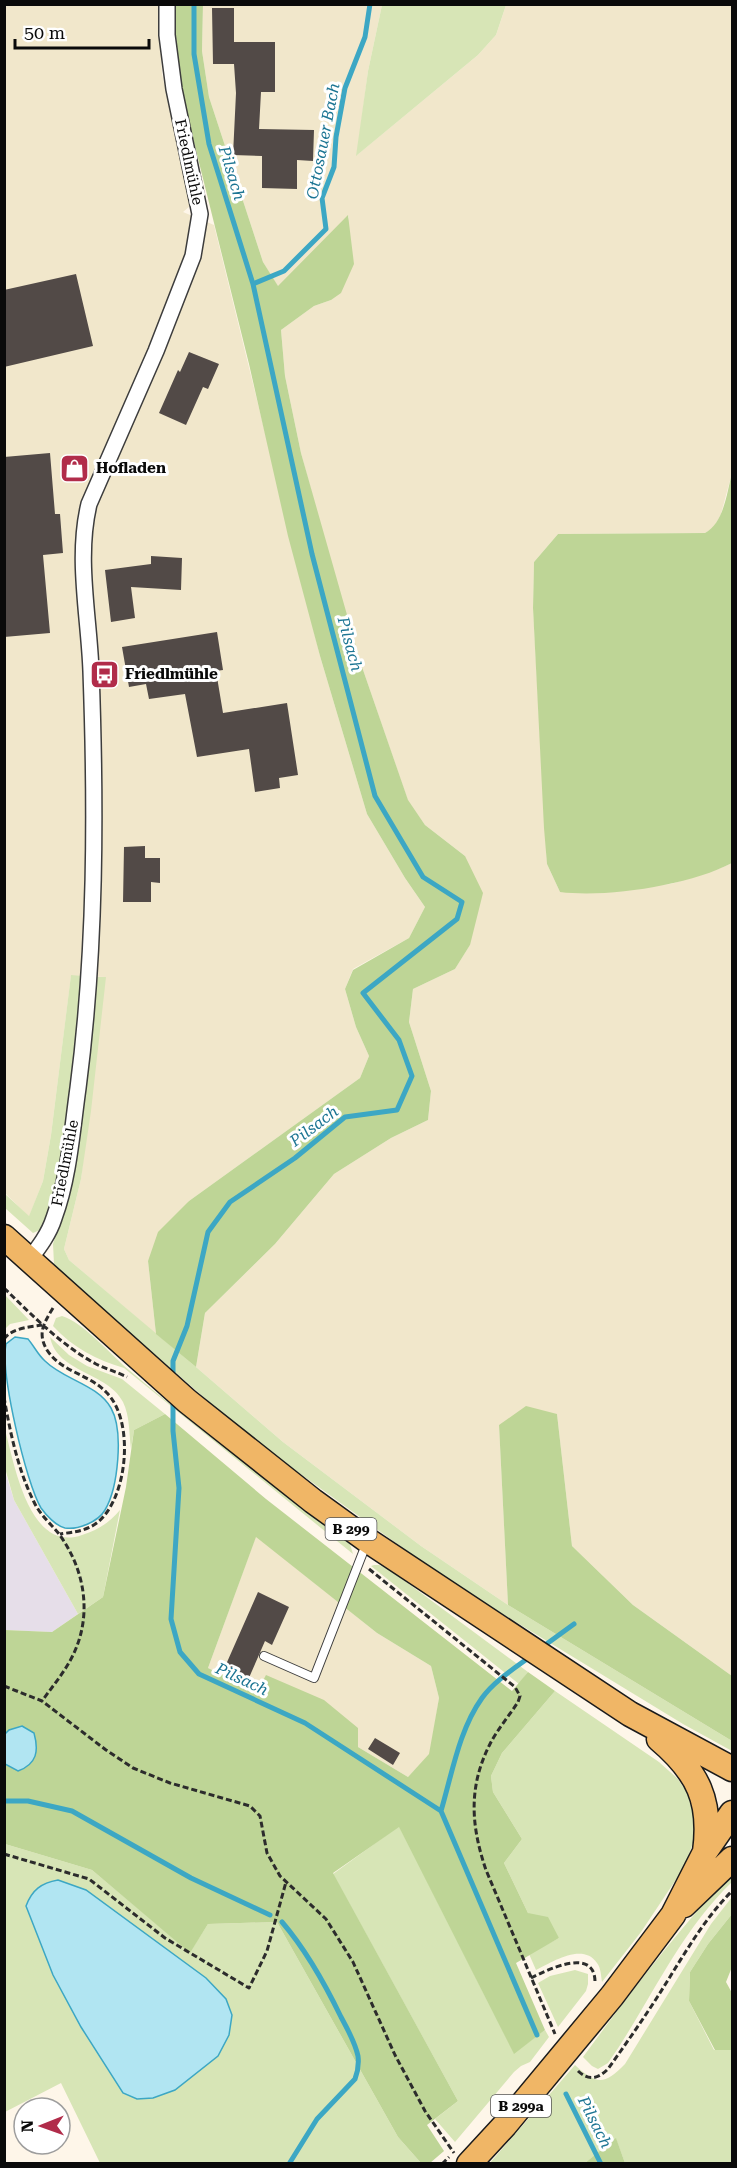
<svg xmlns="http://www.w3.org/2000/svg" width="737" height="2168" font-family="'Roboto Serif',serif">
<rect width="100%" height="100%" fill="#fef6e9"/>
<path fill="#e6dee9" d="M4 1468 14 1500 78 1614 52 1632 5 1630Z"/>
<path fill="#f1e7cb" d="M4 5H158L162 74 190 201V206L183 212 214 225 320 656 367 814 405 878 425 907 409 938 353 969 345 989 356 1027 369 1056 360 1078 189 1201 148 1261 156 1334 69 1260 64 1249 81 1179 105 977 71 976 51 1135 43 1181 29 1217 5 1193Z
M203 5H382L368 71 357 155 478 55 496 35 506 5H732V473L721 514 713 529 705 533 558 534 534 562 533 608 547 864 560 892 671 884 721 868 732 863V1676L633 1605 572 1546 557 1414 499 1425 508 1605 421 1546 283 1442 196 1367 205 1313 275 1244 334 1174 391 1138 428 1120 431 1091 409 1022 413 989 455 969 470 945 465 856 425 825 408 801 361 664 332 567 301 453 285 376 281 330 314 306 331 300 349 216 278 287 263 262 209 97 202 51Z
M256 1536 377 1633 431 1666 439 1698 430 1754 408 1777 358 1747 257 1692 208 1668Z"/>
<path fill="#d7e5b6" d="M382 5H506L496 35 478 55 356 156 368 71Z
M71 975 82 976 67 1112 58 1177 44 1224 40 1230 33 1233 5 1208 4 1193 29 1216 43 1181 51 1135Z
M97 977H106L91 1111 81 1179 64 1249 69 1260 196 1367 283 1442 421 1546 508 1605 732 1741V1751L683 1724 447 1580 295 1470 230 1420 61 1273 54 1264 53 1244 71 1186Z
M4 1295H5L29 1320 10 1324 5 1329Z
M62 1316C83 1322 112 1356 129 1370 201 1431 275 1487 350 1544L353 1554 124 1368C97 1360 73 1348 53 1326L56 1318Z
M50 1337 69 1355 87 1366 122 1379 165 1414 134 1430 131 1449C129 1434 130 1416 123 1402 108 1372 57 1373 50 1337Z
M4 1426C14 1461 28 1554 82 1535 98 1530 109 1523 120 1510L103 1597 78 1614 14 1500 5 1468Z
M374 1565H379L390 1570 528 1672 519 1684 371 1566Z
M555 1691 659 1762 678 1779 689 1796 696 1815V1834L685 1866 641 1932 602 1982C601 1976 601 1968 597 1963 583 1942 552 1962 536 1970L529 1954 559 1938 528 1913 504 1863 522 1839 493 1792 491 1776 502 1753Z
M399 1826 514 2053 545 2030 549 2037 530 2062 521 2066 514 2072 455 2142 435 2119 458 2101 333 1874Z
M5 1844 92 1870 190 1952 208 1924 277 1922 398 2137 421 2163H100L61 2083 5 2112Z
M732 1872V1882C678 1934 650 2003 608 2063L598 2069 592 2066 583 2057C630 1993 678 1930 732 1872Z
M732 1897V1914L708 1944 690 1972 689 2001 714 2050H732V2163H625L616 2139 585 2163 489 2164 575 2065C596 2084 604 2086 625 2064L711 1924Z
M575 1970 588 1974V1984L586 1991 558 2027 538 1983 550 1976Z"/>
<path fill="#bed596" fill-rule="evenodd" d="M203 4 202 51 209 97 263 262 278 286 348 215 354 264 341 293 331 300 314 306 281 330 285 376 301 453 361 664 408 800 425 825 465 856 483 893 470 945 455 969 413 989 409 1022 431 1091 428 1120 391 1138 334 1174 275 1244 205 1313 196 1367 156 1334 148 1261 158 1232 189 1201 360 1078 369 1056 356 1027 345 989 353 970 409 938 425 907 405 878 367 814 320 656 288 536 249 364 187 114 178 66 174 5Z
M732 473V863C690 885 608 898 560 892L547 864 544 828 533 608 534 562 558 534 705 533C724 523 727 492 732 473Z
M526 1406 557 1414 572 1546 633 1605 732 1676V1741L508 1605 499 1425Z
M165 1414 266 1499 512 1691 528 1672 555 1691 502 1753 491 1776 493 1792 522 1839 504 1863 528 1913 548 1917 559 1938 516 1963 545 2030 514 2054 399 1827 333 1873 458 2101 427 2125 444 2151 430 2163H421L398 2137 277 1922 208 1924 190 1953 92 1870 5 1844 4 1764 18 1771 9 1730 5 1734V1630L52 1632 103 1597 126 1487 134 1430ZM256 1537 377 1633 431 1666 439 1698 429 1754 408 1777 358 1747V1728L324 1700 266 1675 257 1692 208 1668Z
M732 1914V1967L726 1982 732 1993V2050H715L689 2001 690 1972 708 1944Z
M616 2138 625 2163H585Z"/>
<path fill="#b1e5f2" stroke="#3ca7c4" stroke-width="1.5" d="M15 1337 28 1339C34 1346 38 1355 45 1361 64 1380 97 1384 111 1408 124 1431 118 1488 105 1510 98 1522 78 1530 65 1528 56 1526 46 1515 41 1508 26 1483 0 1372 6 1344Z
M22 1726 34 1733C39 1751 37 1764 18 1771L5 1764V1734L9 1730Z
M58 1880 86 1890 206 1978 226 1999 232 2015 229 2035 218 2056 175 2090 153 2098 137 2099 123 2093 81 2027 53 1975 26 1906C32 1890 41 1883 58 1880Z"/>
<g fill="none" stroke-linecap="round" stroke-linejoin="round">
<path stroke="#3ca7c4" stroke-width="5" d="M253 284 284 271 326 229 322 198 334 167 336 137 345 88 365 37 370 4
M173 1380V1361L187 1326 208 1232 230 1202 295 1158 345 1117 397 1110 412 1076 399 1040 363 993 457 919 462 902 423 877 375 796 312 554 253 284 209 144 194 54V4
M173 1398V1431L179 1488 171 1619 180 1652 199 1674 305 1723 441 1811 537 2035
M541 1648 574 1624
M4 1801H28L72 1811 191 1878 270 1915
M441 1811C452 1774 459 1730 482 1698 494 1681 515 1668 531 1656
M282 1922C306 1950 325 1984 341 2017 348 2030 355 2042 358 2056 359 2064 358 2071 355 2079L317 2119 289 2164
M566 2094 601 2164"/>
</g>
<path fill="#524a47" d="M212 8H234V42H275V92H261L259 129 314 130 313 161 297 160V189L262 188V156L233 155 236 93 234 64H213Z
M76 274 93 346 4 367V290Z
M189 352 219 364 208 389 203 387 186 425 159 413 178 370 180 372Z
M50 453 55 514H60L63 553 43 555 50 633 4 637V457Z
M151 556 182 558 181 590 131 587 135 618 111 622 105 570 151 564Z
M217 632 223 670 216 671 223 713 287 703 298 775 279 778 280 788 255 792 249 749 197 757 185 694 149 699 146 684 129 687 122 647Z
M145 846V858H160V883L151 882V902H123L124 847Z
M258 1592 289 1607 272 1645 265 1641 248 1680 224 1669Z
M375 1738 400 1753 393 1765 368 1749Z"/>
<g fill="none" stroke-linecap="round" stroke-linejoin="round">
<defs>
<path id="lane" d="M264 1656 314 1678 367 1542"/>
<path id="street" d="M29 1260C39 1247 49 1234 54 1218 69 1177 72 1131 78 1088 96 950 96 810 91 671 89 616 76 558 89 504L156 351 193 256 200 214 174 89 167 35V4"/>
<path id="primary" d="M4 1237 187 1401 313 1501 367 1540 630 1714 732 1769
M659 1739C698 1772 712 1801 705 1852
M684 1905 732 1859
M469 2164 505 2125 612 1996 673 1915 705 1852 732 1813"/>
</defs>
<use href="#lane" stroke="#3d3d3d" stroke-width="10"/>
<use href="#street" stroke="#3d3d3d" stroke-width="18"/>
<use href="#primary" stroke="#1b1b1b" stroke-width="27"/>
<path stroke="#2c2c2c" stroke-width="3" stroke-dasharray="6 3" stroke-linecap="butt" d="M4 1288C33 1316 61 1345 96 1364 106 1369 117 1372 127 1377
M53 1308C44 1323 37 1333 47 1350 61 1372 89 1374 106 1392 135 1420 128 1497 98 1522 87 1531 74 1532 60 1534
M4 1339C12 1328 29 1327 42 1325
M4 1397C10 1432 18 1470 34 1502 40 1515 51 1524 59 1534 86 1571 93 1618 71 1659 63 1674 52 1687 42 1701
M369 1569 515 1687 520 1696 518 1702C509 1716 497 1730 490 1744 468 1787 471 1826 486 1870L555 2034
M4 1686 42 1701 106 1750 133 1768 170 1783 250 1806 260 1816 267 1853 280 1876 326 1919 353 1962 395 2055 425 2111 454 2153
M4 1854 89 1879 165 1938 249 1988 267 1951 286 1882
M531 1978C547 1970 595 1946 595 1982
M578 2071C589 2081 598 2079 608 2069 625 2045 642 2021 658 1996 681 1960 702 1921 732 1891
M442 2164 449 2157"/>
<use href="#lane" stroke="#fff" stroke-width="8"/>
<use href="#street" stroke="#fff" stroke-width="15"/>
<use href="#primary" stroke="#f0b666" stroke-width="24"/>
</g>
<defs>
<symbol id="shop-square" viewBox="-11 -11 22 22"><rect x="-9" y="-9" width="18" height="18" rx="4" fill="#b12c4a" stroke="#fff"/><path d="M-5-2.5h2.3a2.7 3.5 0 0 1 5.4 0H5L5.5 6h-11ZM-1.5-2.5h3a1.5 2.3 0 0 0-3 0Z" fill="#fff"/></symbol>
<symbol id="bus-square" viewBox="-11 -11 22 22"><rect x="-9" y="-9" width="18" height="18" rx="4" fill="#b12c4a" stroke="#fff"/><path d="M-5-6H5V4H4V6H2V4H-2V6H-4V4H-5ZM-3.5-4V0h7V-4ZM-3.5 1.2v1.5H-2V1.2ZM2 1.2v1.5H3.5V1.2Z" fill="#fff"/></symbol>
</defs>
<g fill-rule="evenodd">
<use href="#shop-square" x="58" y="452" width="33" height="33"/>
<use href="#bus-square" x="88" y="658" width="33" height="33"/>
</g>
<g text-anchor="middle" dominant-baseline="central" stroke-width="6" stroke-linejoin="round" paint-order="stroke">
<g fill="#fff" stroke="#545454" stroke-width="1.5">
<rect x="325.5" y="1518" width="51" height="22" rx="4.5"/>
<rect x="491" y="2095" width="60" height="22" rx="4.5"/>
</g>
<g font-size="14" font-weight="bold" fill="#0a0a0a">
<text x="351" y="1529">B 299</text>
<text x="521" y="2106">B 299a</text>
</g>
<g font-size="15" fill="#0a0a0a" stroke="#fff">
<text transform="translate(189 162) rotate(78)">Friedlmühle</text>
<text transform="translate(65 1163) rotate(-79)">Friedlmühle</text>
</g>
<g font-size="15" font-weight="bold" fill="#0a0a0a" stroke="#fff" text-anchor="start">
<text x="96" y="468">Hofladen</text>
<text x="125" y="674">Friedlmühle</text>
</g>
<g font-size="16" font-style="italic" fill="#1c7593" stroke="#fff">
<text transform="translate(323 141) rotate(-79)">Ottosauer Bach</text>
<text transform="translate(232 173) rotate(73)">Pilsach</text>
<text transform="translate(350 644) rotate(75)">Pilsach</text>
<text transform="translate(314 1126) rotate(-37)">Pilsach</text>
<text transform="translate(242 1679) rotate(25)">Pilsach</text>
<text transform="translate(595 2122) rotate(63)">Pilsach</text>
</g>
</g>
<rect width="737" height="2168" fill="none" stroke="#0a0a0a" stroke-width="12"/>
<g transform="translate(42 2126) rotate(269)"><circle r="28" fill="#ffffff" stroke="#9d9d9d" stroke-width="1.5"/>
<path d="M0-4.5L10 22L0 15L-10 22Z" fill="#b12c4a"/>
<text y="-9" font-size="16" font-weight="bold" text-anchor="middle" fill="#0a0a0a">N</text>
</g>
<path d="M15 39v9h134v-9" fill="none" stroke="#0a0a0a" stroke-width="3"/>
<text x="24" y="39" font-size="18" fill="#0a0a0a" stroke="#ffffff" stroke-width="4.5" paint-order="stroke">50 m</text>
</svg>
